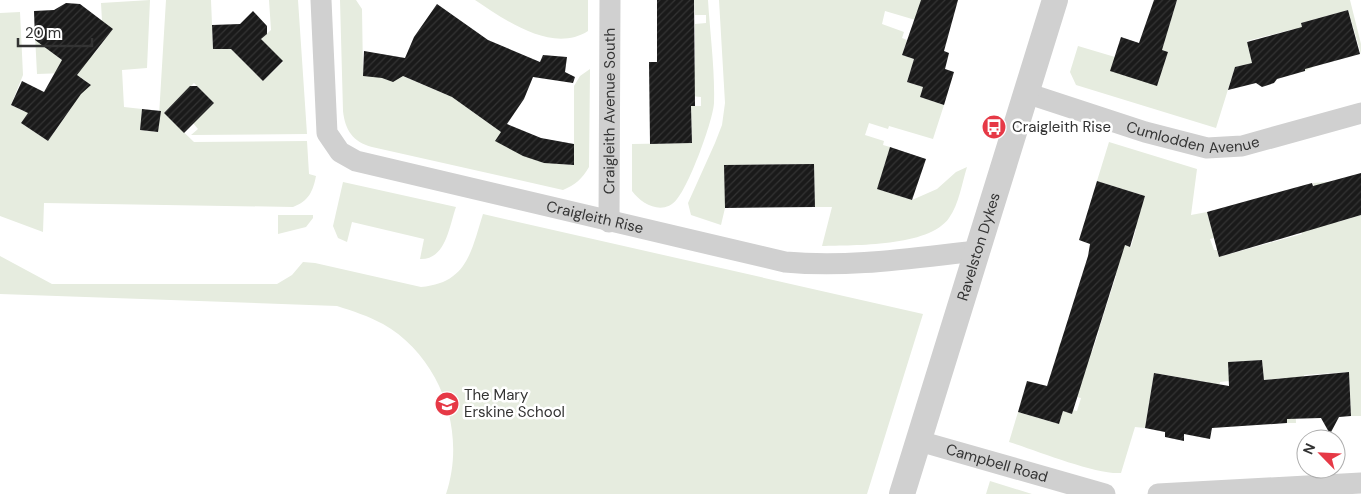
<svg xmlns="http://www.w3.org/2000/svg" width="1361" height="494" font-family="'DM Sans',sans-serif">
<defs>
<pattern id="building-hatch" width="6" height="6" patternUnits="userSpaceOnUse" patternTransform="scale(1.25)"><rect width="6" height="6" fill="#1a1a1a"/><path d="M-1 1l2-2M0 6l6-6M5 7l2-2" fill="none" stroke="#333"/></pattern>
</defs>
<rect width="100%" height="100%" fill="#fff"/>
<path fill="#e6ecdf" d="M150 0 147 68 122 70 124 107 142 109 140 130 158 132 166 0H211L213 49H231L263 81 283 62 261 39 271 30 269 0H298L307 134 191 135 198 129 193 123 214 103 194 83 164 113 194 142 307 141 309 174 316 176C313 191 309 201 293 207L44 203 43 232 0 216V13L20 12 23 75 11 105 23 111 26 105 32 108 21 123 48 141 72 107 86 81 80 77 62 78 65 73 37 74 35 35 43 45 65 63 94 54 112 30 102 21 101 3Z
M340 0H356L362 9 363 74 365 76 398 74 447 95 448 94 501 132 497 141C520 156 546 165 574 165V86L580 76 590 69 589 167C582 179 575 185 563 190L372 147C353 142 345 130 343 111Z
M475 0H588V31C552 54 505 20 475 0Z
M694 0H708C710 34 715 69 714 103 713 121 689 186 677 199 664 216 642 205 632 191V144L692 143 691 106H701V97L691 96 695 62V24L706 23V15H695Z
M719 0H921L929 24 885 11 882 24 904 32 902 38 907 40 902 55 914 59 907 82 923 87 920 97 944 105 933 139 889 126 888 129 869 123 865 135 884 141 883 145 890 147 878 189 912 200 937 189 956 172 967 167C962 183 959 204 949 218 929 247 854 245 822 246L832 207H815L814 164 725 165V208L721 225 691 215 688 203 715 143 722 125 725 103Z
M1177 0H1350L1361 44V54L1348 10 1301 23 1313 67 1305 71 1294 29 1247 41 1252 63 1235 67 1216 128 1076 85 1070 72 1078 46 1115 57 1111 71 1157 85 1168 52 1140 43 1163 46Z
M1109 142 1197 169 1191 215 1207 212 1214 238 1210 239 1214 250H1217L1219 257 1302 234 1300 225 1319 208 1313 183 1327 182 1338 222 1361 215V416H1351L1349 372 1304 375V399H1295L1296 423H1287L1284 378 1264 380 1262 360 1228 362 1229 381 1220 382 1216 405 1204 403 1207 382 1154 373 1145 428 1135 427 1121 473C1096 475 1035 450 1009 442L1018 412 1059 424 1063 411 1072 414 1073 410 1077 411 1081 398 1077 397 1088 358 1058 349 1060 343 1092 352 1099 331 1073 323 1074 318 1100 326 1116 276 1098 270 1103 238 1131 247 1136 229 1122 224 1127 209 1140 212 1145 196 1097 181Z
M343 182 456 207C449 227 446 260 420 259L424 239 352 222 347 242 338 238 333 226Z
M483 214 923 314 867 494H446C467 432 441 357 383 324 368 316 353 311 337 306L0 294V256L52 284H277L292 275 303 262 315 263 421 287C467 283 471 252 483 214Z
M278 215H313V218L306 227 278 234Z
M990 481 1032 494H986Z"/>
<path fill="url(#building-hatch)" d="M657 0H694L695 106H691L692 143 650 144 649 62H657Z
M921 0H958L944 51 949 53 945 69 954 72 944 105 920 97 923 87 907 82 914 59 902 55Z
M1154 0H1177L1162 50 1168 52 1157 86 1110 71 1121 37 1139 43Z
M66 3 80 4 113 29 77 75 91 85 81 94 48 141 21 123 28 113 11 105 22 81 44 92 62 60 35 40 34 11 54 10Z
M437 4 488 40 540 62 543 55 567 57 565 72 575 77 573 83 533 77 524 99 507 124 541 138 574 144V165L544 163 523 156 495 141 501 132 452 97 403 76 393 82 382 78 363 76 364 51 405 58 414 37Z
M1348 10 1360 54 1305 69V71L1277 79 1274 83 1262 87 1256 83 1228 90 1235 67 1252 63 1247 42 1302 27 1301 23Z
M253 11 267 26V34L261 39 283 61 263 81 231 49H213L212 25 240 24Z
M190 86H197L214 103 184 133 164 113Z
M142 109 161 111 158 132 140 130Z
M890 147 926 159 912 200 877 189Z
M814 164 815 207 725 208 724 165Z
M1361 173V215L1219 257 1207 212 1312 183 1313 186Z
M1097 181 1145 196 1130 247 1125 245 1072 414 1063 411 1059 424 1018 412 1027 381 1047 386 1088 256 1090 244 1079 240Z
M1262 360 1264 380 1349 372 1351 416 1339 417 1330 434 1321 418 1287 419V423L1212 428 1210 439 1184 434V441L1165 437V432L1145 428 1154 373 1229 386 1228 362Z"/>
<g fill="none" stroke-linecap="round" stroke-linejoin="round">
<g stroke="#d0d0d0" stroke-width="21">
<path id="s1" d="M321 0 327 133 340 152 356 161 785 262C850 268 912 258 977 251"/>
<path id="s2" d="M1026 93 1145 132 1207 148 1242 146 1361 113"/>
<path id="s3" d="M609 222 610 0"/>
<path id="s4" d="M919 441 1105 494"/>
<path d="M1158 494 1361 483"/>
</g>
<path stroke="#d0d0d0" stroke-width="26" id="s5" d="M902 494 1055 0"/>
</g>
<defs>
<symbol id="bus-disc" viewBox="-11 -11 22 22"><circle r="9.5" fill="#e63946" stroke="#fff"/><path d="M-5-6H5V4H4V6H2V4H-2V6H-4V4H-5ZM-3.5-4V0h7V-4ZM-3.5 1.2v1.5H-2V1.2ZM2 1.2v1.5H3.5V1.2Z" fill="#fff"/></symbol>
<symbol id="school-disc" viewBox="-11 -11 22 22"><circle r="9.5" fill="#e63946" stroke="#fff"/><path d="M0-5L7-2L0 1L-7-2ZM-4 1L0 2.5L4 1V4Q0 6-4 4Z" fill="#fff"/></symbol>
</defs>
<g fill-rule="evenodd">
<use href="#bus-disc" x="980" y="113" width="28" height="28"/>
<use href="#school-disc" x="433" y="390" width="28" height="28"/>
</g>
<g text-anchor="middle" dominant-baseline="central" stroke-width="5" stroke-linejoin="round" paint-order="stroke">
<g font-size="15" fill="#333" stroke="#fff">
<text stroke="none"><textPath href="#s3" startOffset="111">Craigleith Avenue South</textPath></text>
<text stroke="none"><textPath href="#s2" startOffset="174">Cumlodden Avenue</textPath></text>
<text stroke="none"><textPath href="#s1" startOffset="420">Craigleith Rise</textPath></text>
<text stroke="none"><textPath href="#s5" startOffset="259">Ravelston Dykes</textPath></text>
<text stroke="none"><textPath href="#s4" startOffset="81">Campbell Road</textPath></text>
</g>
<g font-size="15" fill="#333" stroke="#fff" text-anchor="start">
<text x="1012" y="127">Craigleith Rise</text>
<text x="464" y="395">The Mary<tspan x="464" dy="17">Erskine School</tspan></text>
</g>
</g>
<g transform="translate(1321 454) rotate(294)"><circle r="24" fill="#ffffff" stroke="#adadad"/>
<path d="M0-4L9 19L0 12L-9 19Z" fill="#e63946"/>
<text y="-8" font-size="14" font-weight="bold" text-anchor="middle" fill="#333333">N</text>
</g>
<path d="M18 38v8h74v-8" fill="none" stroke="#333333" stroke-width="2.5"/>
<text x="25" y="38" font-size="15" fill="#333333" stroke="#ffffff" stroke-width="4" paint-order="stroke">20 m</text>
</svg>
